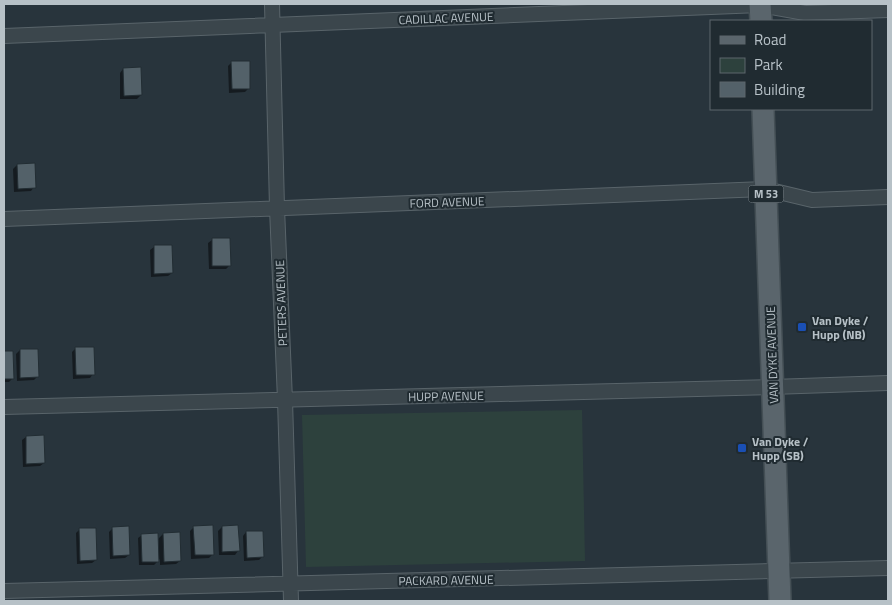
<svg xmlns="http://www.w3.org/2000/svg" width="892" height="605" font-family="'Titillium Web',sans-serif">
<rect width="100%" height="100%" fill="#28343c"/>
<path fill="#2d413d" d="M582 410 585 561 306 567 302 415Z"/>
<path fill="#0007" d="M232 62 249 88 245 92 229 93 228 66Z
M123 69 141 95 137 99H120V73Z
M17 165 34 187 31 191 14 192 13 169Z
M212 240 229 266 226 269H209L208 243Z
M154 247 172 273 168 276 151 277 150 250Z
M76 348 93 374 90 378 73 379 72 352Z
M20 350 38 376 34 380 17 381 16 354Z
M4 352H12L13 378 9 382H4Z
M26 437 44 463 40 466 23 467 22 440Z
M194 527 213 554 209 558 191 559 190 531Z
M222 527 238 551 235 555H219L218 531Z
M113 528 129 555 125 558 110 559 109 532Z
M79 530 96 560 92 563 77 564 76 533Z
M246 532 262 557 259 560 244 561 243 536Z
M163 534 180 561 176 564 160 565V559L154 565H139L138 538 142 535 157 540Z"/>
<path fill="#536169" stroke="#222d33" d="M231 61H250V89H232Z
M141 67 142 95 124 96 123 68Z
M35 163 36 188 18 189 17 164Z
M212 238H230L231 266H212Z
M154 245H172L173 273 154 274Z
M75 347H94L95 375H76Z
M20 349H38L39 377 20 378Z
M4 351H13L14 379H4Z
M44 435 45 463 26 464V436Z
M213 525 214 555H195L193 526Z
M238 525 240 551 222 552V526Z
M129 526 130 555 113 556 112 527Z
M79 528H96L97 560 80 561Z
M246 531H263L264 557 247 558Z
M180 532 181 561 164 562 163 533Z
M158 533 159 562H142L141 534Z"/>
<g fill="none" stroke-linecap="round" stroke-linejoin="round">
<defs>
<path id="minor" d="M272 4 277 208 285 400 291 601
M4 36 760 5 805 13 888 10
M4 219 766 189 812 200 888 197
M4 407 772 387 888 383
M4 591 888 568"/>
<path id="primary" d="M760 4 761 21
M763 109 780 601"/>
</defs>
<use href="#minor" stroke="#59646a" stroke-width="16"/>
<use href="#primary" stroke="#444f55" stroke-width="24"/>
<use href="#minor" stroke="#3b464c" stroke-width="14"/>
<use href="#primary" stroke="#5a656c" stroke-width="21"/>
</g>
<g fill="#1a4fb4" stroke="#202b31" stroke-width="2">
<rect x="797" y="322" width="10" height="10" rx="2.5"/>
<rect x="737" y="443" width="10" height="10" rx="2.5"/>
</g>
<g text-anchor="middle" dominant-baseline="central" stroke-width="4" stroke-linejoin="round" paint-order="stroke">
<rect fill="#202b31" stroke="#8a949a" stroke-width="1" x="748.5" y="185.5" width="35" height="17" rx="4"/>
<g font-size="11" font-weight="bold" fill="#b7c1c7">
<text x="766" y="194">M 53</text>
</g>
<g font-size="12" fill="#b7c1c7" stroke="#202b31">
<text transform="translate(446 18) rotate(-2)">CADILLAC AVENUE</text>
<text transform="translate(447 202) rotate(-2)">FORD AVENUE</text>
<text transform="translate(281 303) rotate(-92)">PETERS AVENUE</text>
<text transform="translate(772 355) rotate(-92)">VAN DYKE AVENUE</text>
<text transform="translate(446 396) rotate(-1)">HUPP AVENUE</text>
<text transform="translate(446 580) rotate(-1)">PACKARD AVENUE</text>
</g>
<g font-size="12" font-weight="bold" fill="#b7c1c7" stroke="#202b31" text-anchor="start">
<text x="812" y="320">Van Dyke /<tspan x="812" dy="14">Hupp (NB)</tspan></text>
<text x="752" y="441">Van Dyke /<tspan x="752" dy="14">Hupp (SB)</tspan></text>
</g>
</g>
<rect width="892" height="605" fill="none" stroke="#b7c1c7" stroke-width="10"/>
<rect x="710" y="20" width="162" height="90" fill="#202b31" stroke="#5c676d"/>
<rect x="720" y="36" width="25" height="8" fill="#5a656c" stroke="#5c676d"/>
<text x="754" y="45" font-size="15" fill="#b7c1c7">Road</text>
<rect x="720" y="58" width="25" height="15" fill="#2d413d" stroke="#5c676d"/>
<text x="754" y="70" font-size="15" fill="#b7c1c7">Park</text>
<rect x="720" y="82" width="25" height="15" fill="#536169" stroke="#5c676d"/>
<text x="754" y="95" font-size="15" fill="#b7c1c7">Building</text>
</svg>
